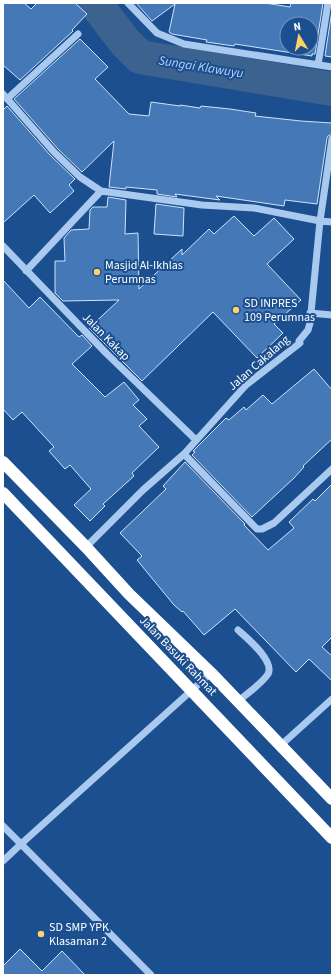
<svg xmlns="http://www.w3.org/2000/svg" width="335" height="978" font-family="'Source Sans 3',sans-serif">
<rect width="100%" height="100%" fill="#1b4f8f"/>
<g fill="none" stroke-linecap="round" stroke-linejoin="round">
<path stroke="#3c6290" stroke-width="34" d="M95 3 125 42 140 57 332 89"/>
</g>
<path fill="#4478b7" stroke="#cfe3fa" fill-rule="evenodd" d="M3 3H24L31 9 37 3H75L87 14 72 30 73 31 20 80 3 65Z
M136 3H265L290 7 291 3H323L315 54H312V56L235 44 234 46 206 42 207 40 172 34 169 32 175 4 152 21ZM287 24H311V48H287Z
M332 10V57L325 56Z
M80 39 108 67 95 79 129 114 149 116 151 102 180 106V105L200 108 201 106 230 109 256 113 255 116 301 121 332 123V134L328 136 327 138 317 204 285 200 284 206 216 196 220 200 175 194 177 197 157 194V190L126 187V189L109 187 114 141 82 172 58 149 14 99Z
M7 106 50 155 75 179 69 185 74 191 50 213 34 195 3 223V110Z
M108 197 126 200 125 234 138 233 139 289 182 249V255L209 229 214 234 234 216 254 236 274 218 294 239 267 264 301 300 274 324 283 333 257 358 213 312 142 381 89 328 119 300 63 301 55 293V261H65L64 238 71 230 89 229 90 210 93 207H107Z
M156 204 184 208 183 236 154 234Z
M3 280 29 308 40 297 79 337 82 335 92 346 72 364 105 397 124 382 139 400 133 405 147 419 139 426 159 447 132 473 134 476 103 504 105 506 90 521 74 505 91 489 70 465 65 469 49 451 54 447 22 412 13 420 3 409Z
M314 369 332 390V439L303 466 304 467 294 478 252 517 192 455 195 452 193 451 226 418 229 420 244 407 246 410 263 395 272 404Z
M185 462 245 524 244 525 268 550 294 528 289 522 313 499 315 501 332 484V637L322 647 332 656V681L309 659 296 672 235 609 204 635 183 611 182 612 174 605 137 560 142 556 120 533 166 489 163 486Z
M20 949 42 971 62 951 85 975H3V966Z"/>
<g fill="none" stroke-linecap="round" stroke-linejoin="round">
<path stroke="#a9c9ee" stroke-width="7" d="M128 3 157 33 184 44 332 67
M318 65 328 3
M3 94 54 152 80 177 101 191
M7 99 78 34
M3 246 106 353 196 440
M26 271 101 191 202 205 254 208 320 221 332 222
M310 313 332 315
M184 454 257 529H262L274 523 332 469
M86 547 143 490 184 454 246 385 300 343 299 341 308 330 310 323 320 221 332 139
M238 701C246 695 263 682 268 674 275 661 247 638 238 630
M280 746 332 699
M3 826 21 844 211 673
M3 861 21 844 151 975"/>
<path stroke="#fff" stroke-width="12" d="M3 462 86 547 129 594 211 673 332 799
M3 493 332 838"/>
</g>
<g fill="#ffd166" stroke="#1b4f8f" stroke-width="1.5">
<circle cx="97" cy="272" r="4"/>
<circle cx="236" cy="310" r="4"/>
<circle cx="41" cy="934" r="4"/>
</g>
<g text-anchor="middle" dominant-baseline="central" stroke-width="4" stroke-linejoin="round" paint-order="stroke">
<g font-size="12" fill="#fff" stroke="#1b4f8f" text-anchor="start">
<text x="105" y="265">Masjid Al-Ikhlas<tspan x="105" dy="14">Perumnas</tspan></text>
<text x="244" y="303">SD INPRES<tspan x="244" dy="14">109 Perumnas</tspan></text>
<text x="49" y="927">SD SMP YPK<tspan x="49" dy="14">Klasaman 2</tspan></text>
</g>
<g font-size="12" fill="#fff" stroke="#1b4f8f">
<text transform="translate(106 337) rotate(45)">Jalan Kakap</text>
<text transform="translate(259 363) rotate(-41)">Jalan Cakalang</text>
<text transform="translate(178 656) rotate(46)">Jalan Basuki Rahmat</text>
</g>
<g font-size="13" font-style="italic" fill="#b5d3f5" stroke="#1b4f8f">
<text transform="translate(201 67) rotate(9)">Sungai Klawuyu</text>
</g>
</g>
<rect width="335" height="978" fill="none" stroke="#ffffff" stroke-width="8"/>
<g transform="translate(299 36) rotate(350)"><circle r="19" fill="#1b4f8f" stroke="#7695bc"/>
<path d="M0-3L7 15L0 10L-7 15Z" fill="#ffd166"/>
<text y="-6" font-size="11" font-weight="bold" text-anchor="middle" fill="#ffffff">N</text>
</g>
</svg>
